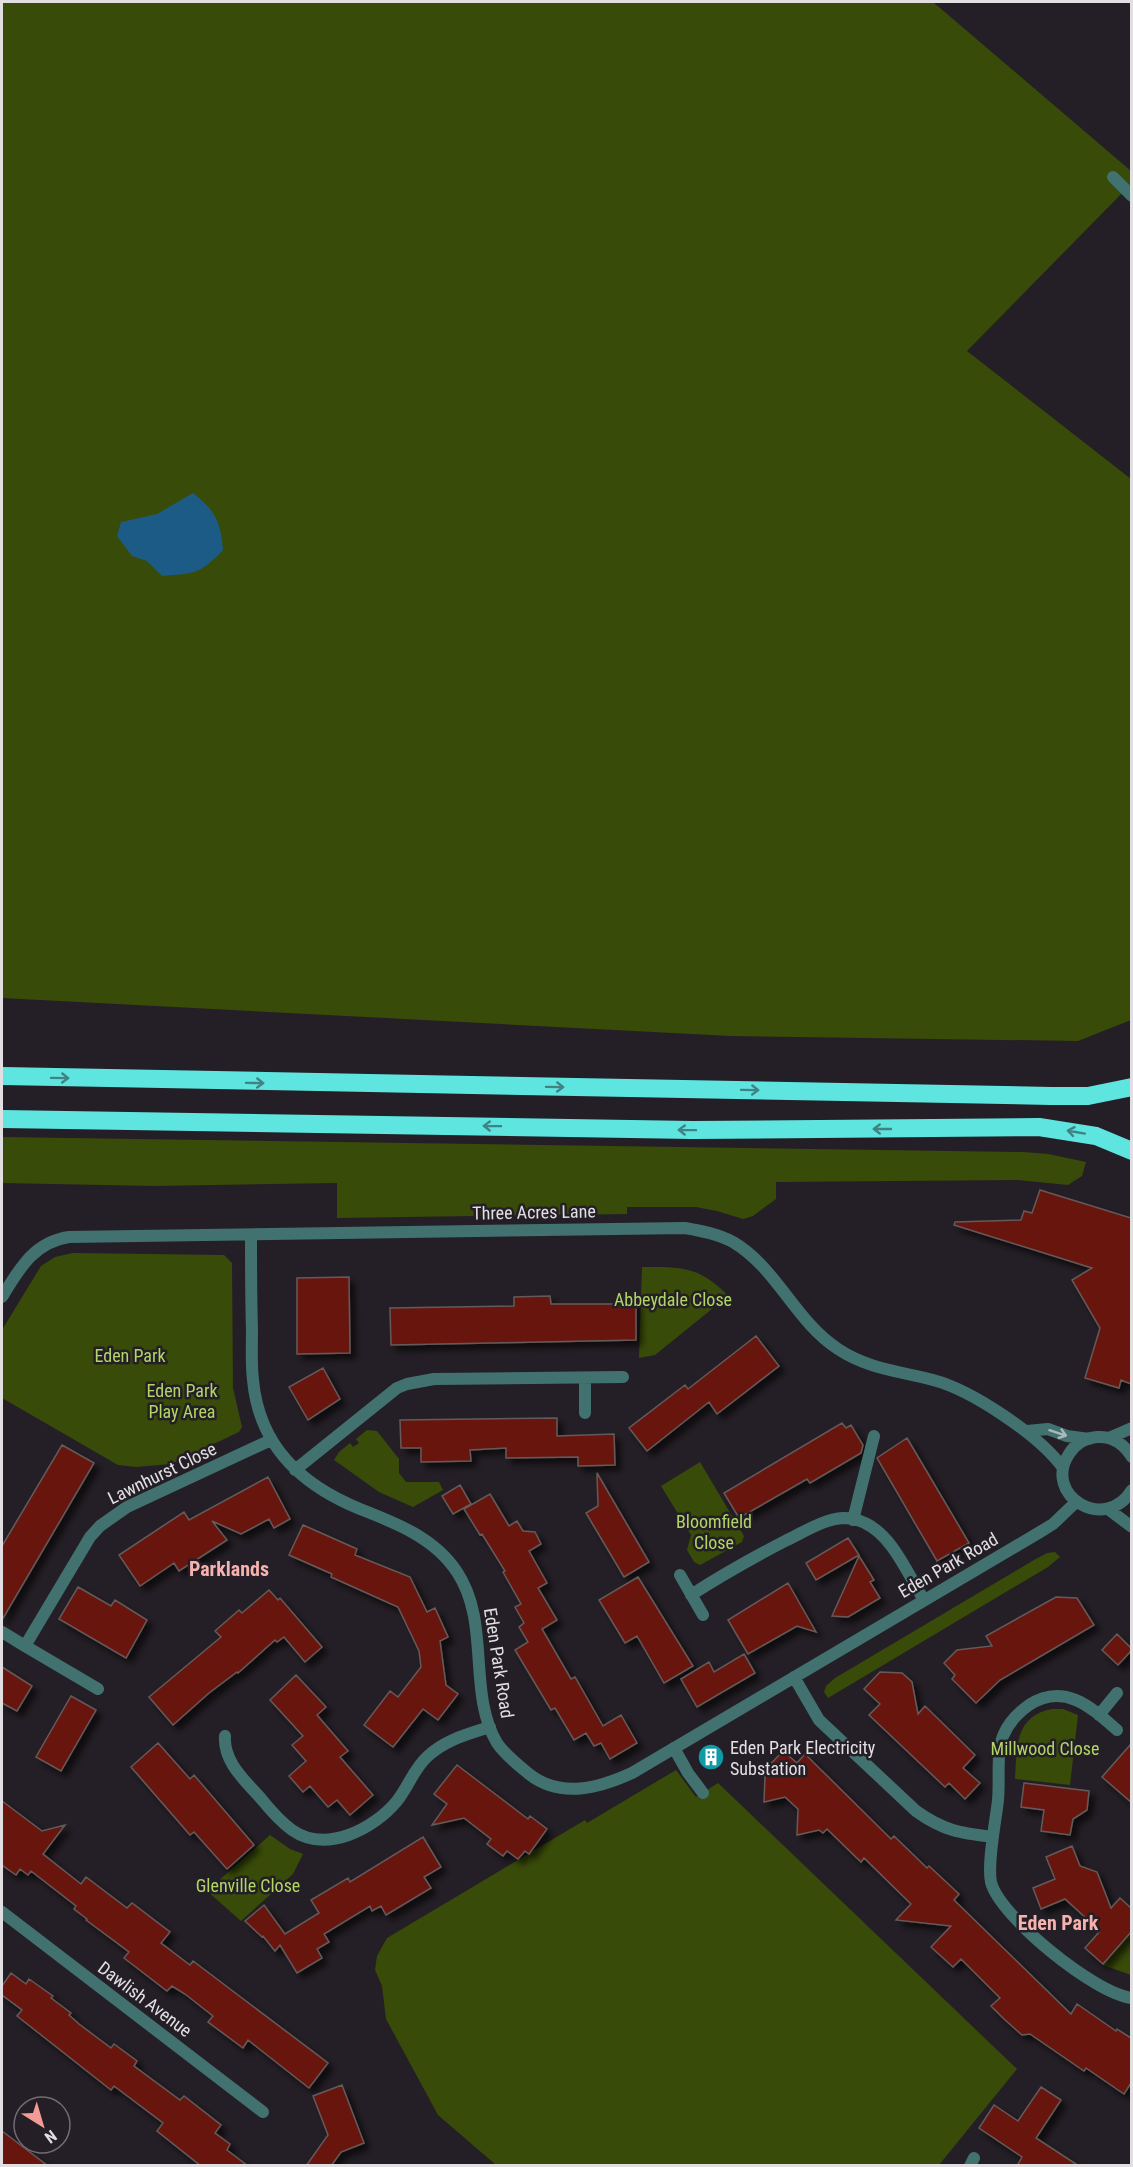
<svg xmlns="http://www.w3.org/2000/svg" width="1133" height="2167" font-family="'Roboto Condensed',sans-serif">
<defs>
<filter id="shadow"><feDropShadow dx="5.5" dy="5.5" stdDeviation="3" flood-color="#0009"/></filter>
</defs>
<rect width="100%" height="100%" fill="#241f26"/>
<path fill="#394b08" d="M2 2H933L1131 171V184L967 351 1131 479V1020L1078 1041 731 1036 2 998Z
M2 1137 1023 1152 1048 1154 1086 1162 1082 1176 1068 1185 1018 1180 776 1182V1199L753 1216 743 1219 717 1211 696 1207H627V1214L337 1218V1183L155 1186 2 1183Z
M73 1253 224 1255 232 1263 233 1388 242 1427 239 1432 171 1464 136 1467 118 1465 2 1398V1330L41 1266 55 1257Z
M642 1267C681 1267 700 1266 728 1296L655 1355 639 1358Z
M367 1430 377 1431 399 1459V1473L406 1482H439L443 1490 413 1507 379 1492 334 1460 339 1452 350 1443 353 1447 359 1443 356 1439Z
M700 1462 744 1536 742 1542 700 1565 694 1562 687 1550 691 1535 661 1486Z
M1055 1552 1060 1557 1048 1567 828 1698 824 1692 826 1686 835 1678 1034 1560 1047 1553Z
M1052 1709H1063L1078 1715 1070 1785 1015 1779C1017 1749 1014 1716 1052 1709Z
M676 1770 696 1797 718 1783 1017 2069 939 2165H496L438 2115 386 2019 382 1986 375 1970 377 1956 387 1938 585 1820 587 1823Z
M270 1835 290 1849 303 1854 293 1874 241 1921 207 1891Z
M1131 1932V1975L1103 1965Z"/>
<path fill="#1b5b85" d="M193 493C215 510 221 522 223 550 199 575 195 573 162 576L147 561 132 556 117 536 121 522 157 514Z"/>
<path fill="#671411" stroke="#655a59" stroke-width="1.5" filter="url(#shadow)" d="M1040 1190 1131 1218V1384L1121 1380 1119 1388 1085 1378 1100 1328 1072 1280 1092 1268 954 1225 955 1222 1021 1220 1024 1211 1032 1213Z
M349 1277 350 1353 297 1354V1278Z
M550 1296 551 1304H617V1299L636 1303V1340L391 1345 390 1308 514 1306V1297Z
M756 1336 779 1366 717 1414 709 1402 647 1451 629 1428 685 1385 688 1389Z
M323 1368 340 1399 308 1420 289 1387Z
M557 1418V1436L614 1434 615 1465 578 1466V1457L506 1458V1448L470 1450 471 1461 421 1462V1448H401L400 1420Z
M842 1423 846 1428 851 1425 863 1445 861 1453 810 1483 807 1479 739 1518 724 1493Z
M907 1438 969 1543 937 1561 877 1458Z
M62 1445 94 1463 2 1620V1546Z
M597 1473 649 1562 624 1577 586 1513 598 1506Z
M268 1477 290 1519 274 1528 269 1519 241 1534 212 1521 227 1540 179 1571 174 1563 140 1586 119 1555 184 1512 189 1520Z
M460 1485 471 1504 453 1514 442 1496Z
M490 1494 509 1526 517 1521 523 1531 535 1532 541 1544 529 1551 547 1583 538 1588 557 1620 542 1629 571 1679 575 1677 603 1726 621 1715 637 1743 610 1759 601 1743 594 1746 586 1733 574 1740 555 1708 551 1710 515 1650 528 1642 519 1627 524 1623 515 1607 521 1604 503 1572 505 1571 482 1534 480 1535 464 1509Z
M303 1525 357 1549 355 1555 410 1577 427 1612 435 1608 448 1637 440 1641 446 1685 458 1694 438 1720 423 1709 393 1747 364 1725 390 1691 398 1697 421 1667 419 1651 398 1607 331 1577 332 1574 289 1555Z
M848 1538 859 1555 816 1580 806 1563Z
M859 1556 874 1580 870 1582 880 1598 848 1617 832 1616Z
M638 1577 693 1666 664 1683 637 1636 625 1643 599 1600Z
M788 1583 816 1632 797 1626 748 1654 728 1620Z
M78 1587 111 1606 115 1600 147 1620 126 1658 59 1619Z
M269 1590 278 1600 280 1598 322 1647 305 1662 284 1637 277 1642 275 1640 238 1673 237 1672 209 1693 173 1725 149 1697 221 1637 215 1631 239 1610 242 1613Z
M1056 1597 1077 1598 1094 1625 1000 1680 976 1703 952 1679 955 1675 944 1663 957 1650 992 1646 986 1636Z
M1117 1634 1131 1648V1651L1118 1665 1102 1650Z
M744 1654 755 1673 697 1707 681 1679 709 1662 714 1672Z
M2 1667 32 1686 17 1711 2 1703Z
M880 1672 902 1673 912 1682 918 1714 925 1706 975 1755 963 1768 980 1783 965 1799 949 1783 945 1787 869 1715 880 1704 864 1689Z
M296 1675 326 1707 317 1715 348 1751 340 1757 373 1795 350 1815 337 1800 328 1807 310 1786 303 1792 289 1776 306 1761 292 1745 303 1736 270 1700Z
M71 1696 96 1710 61 1771 36 1757Z
M158 1743 190 1779 194 1775 254 1845 227 1869 194 1832 190 1835 131 1767Z
M1131 1744V1802L1102 1777Z
M783 1751 797 1763 805 1754 891 1839 894 1836 927 1868 929 1866 959 1894 954 1900 1071 2014 1077 2004 1116 2031 1117 2029 1131 2038V2083L1124 2094 1086 2068 1084 2071 1030 2034 1022 2035 1004 2019 991 2006 1000 1998 961 1959 953 1967 931 1947 951 1926 896 1920 911 1904 864 1858 861 1862 827 1829 823 1833 819 1830 797 1835 798 1809 785 1797 764 1802 765 1776 762 1773Z
M457 1765 528 1819 530 1816 547 1829 529 1854 525 1851 518 1859 507 1851 503 1856 487 1844 491 1839 464 1818 432 1825 447 1804 434 1794Z
M1024 1783 1089 1791 1087 1810 1073 1819 1070 1835 1041 1831 1044 1810 1021 1807Z
M2 1801 42 1831 65 1825 43 1854 81 1884 86 1877 127 1908 132 1903 170 1932 161 1943 190 1965 193 1961 328 2063 309 2088 248 2040 243 2048 208 2022 213 2016 185 1994 172 1986 167 1991 124 1958 129 1952 86 1920 87 1919 74 1909 76 1906 31 1871 28 1875 20 1869 16 1875 2 1865Z
M423 1837 441 1867 424 1877 431 1888 386 1915 381 1906 372 1911 370 1906 324 1934 329 1942 317 1949 322 1958 297 1973 280 1945 275 1951 263 1936 262 1937 245 1921 264 1905 285 1934 319 1913 311 1900 348 1878 350 1882Z
M1072 1846 1080 1866 1097 1872 1111 1908 1120 1898 1131 1908V1932L1103 1964 1085 1948 1100 1931 1065 1899 1041 1909 1033 1888 1055 1879 1046 1857Z
M11 1973 26 1984 29 1979 53 1996 51 1998 71 2013 69 2015 79 2024 111 2048 114 2044 137 2061 134 2066 180 2100 184 2096 221 2125 215 2133 230 2144 227 2150 248 2166H201L157 2131 163 2123 114 2086 111 2090 17 2016 22 2010 2 1995V1986Z
M342 2085 364 2143 341 2152 331 2166H306L328 2135 313 2096Z
M1041 2087 1061 2100 1036 2138 1079 2166H1017L1022 2157 979 2128 994 2105 1018 2121Z
M2 2131 48 2166H2Z"/>
<g fill="none" stroke-linecap="round" stroke-linejoin="round">
<path stroke="#427270" stroke-width="12" d="M853 1520 874 1436
M674 1748 688 1773 703 1793"/>
<path stroke="#427270" stroke-width="12" d="M1113 177 1132 196
M251 1235C251 1267 251 1298 252 1330 252 1347 251 1364 253 1380 259 1446 301 1485 360 1509 396 1523 435 1538 457 1572 491 1623 467 1692 497 1743 505 1755 518 1765 529 1774 561 1799 599 1788 632 1773L1040 1532 1053 1524 1076 1502
M2 1297C19 1269 34 1242 69 1237L685 1228C702 1231 718 1234 733 1242 777 1268 795 1321 838 1349 868 1369 899 1371 933 1380 972 1390 1040 1436 1063 1468
M585 1378V1413
M1027 1431 1048 1429 1067 1436 1089 1439
M1109 1438 1132 1428
M1132 1457C1124 1444 1112 1436 1097 1437 1085 1438 1075 1444 1069 1454 1042 1495 1105 1534 1132 1490
M295 1470 397 1388 407 1384 434 1379 623 1377
M1108 1509 1132 1527
M680 1575 703 1615
M691 1595C722 1575 754 1557 787 1540 804 1532 824 1519 843 1518 850 1518 859 1520 865 1523 893 1536 908 1575 924 1600
M2 1632 25 1646
M794 1677 819 1720 916 1811C944 1831 960 1833 993 1837
M98 1689 25 1646 90 1537 100 1526 127 1507 271 1440
M1099 1715 1117 1693
M1117 1730C1091 1707 1064 1682 1029 1705 1018 1713 1008 1723 1003 1736 996 1756 1000 1779 998 1800 996 1820 987 1863 991 1882 999 1916 1095 1994 1132 1998
M225 1736C223 1763 247 1782 263 1801 272 1812 281 1822 292 1830 326 1854 374 1829 397 1801 409 1786 414 1768 428 1756 445 1740 468 1734 490 1727
M2 1912 263 2112
M970 2166 974 2158"/>
<path stroke="#5ee5e0" stroke-width="18" d="M2 1076C351 1085 701 1089 1051 1096H1088L1132 1087
M2 1119 692 1130 1039 1127 1096 1136 1132 1151"/>
</g>
<defs><path id="oneway-shaft" d="M-6 0H5M1.5-3L5.5 0L1.5 3" fill="none" stroke-width="1.6" stroke-linecap="round" stroke-linejoin="round" transform="scale(1.5)"/></defs>
<g stroke="#418283">
<use href="#oneway-shaft" transform="translate(60 1078) rotate(1)"/>
<use href="#oneway-shaft" transform="translate(255 1083) rotate(1)"/>
<use href="#oneway-shaft" transform="translate(555 1087) rotate(1)"/>
<use href="#oneway-shaft" transform="translate(750 1090) rotate(1)"/>
<use href="#oneway-shaft" transform="translate(492 1126) rotate(-179)"/>
<use href="#oneway-shaft" transform="translate(882 1129) rotate(180)"/>
<use href="#oneway-shaft" transform="translate(687 1130) rotate(-179)"/>
<use href="#oneway-shaft" transform="translate(1076 1132) rotate(-170)"/>
</g>
<use stroke="#aab9bb" href="#oneway-shaft" transform="translate(1058 1433) rotate(18)"/>
<defs>
<symbol id="building-disc" viewBox="-11 -11 22 22"><circle r="9.5" fill="#0f9aa8" stroke="#241f26"/><path d="M-4-6H4V6H1V3H-1V6H-4ZM-2.5-4.3h1.7v1.8h-1.7ZM.8-4.3h1.7v1.8H.8ZM-2.5-1h1.7V.8h-1.7ZM.8-1h1.7V.8H.8Z" fill="#fff"/></symbol>
</defs>
<g fill-rule="evenodd">
<use href="#building-disc" x="696" y="1742" width="30" height="30"/>
</g>
<g text-anchor="middle" dominant-baseline="central" stroke-width="5" stroke-linejoin="round" paint-order="stroke">
<g font-size="18" fill="#e2dfe3" stroke="#241f26">
<text transform="translate(534 1212) rotate(-1)">Three Acres Lane</text>
<text transform="translate(162 1473) rotate(-26)">Lawnhurst Close</text>
<text transform="translate(948 1565) rotate(-30)">Eden Park Road</text>
<text transform="translate(499 1663) rotate(81)">Eden Park Road</text>
<text transform="translate(145 1999) rotate(37)">Dawlish Avenue</text>
</g>
<g font-size="18" fill="#b2d665" stroke="#241f26">
<text x="673" y="1299">Abbeydale Close</text>
<text x="130" y="1355">Eden Park</text>
<text x="182" y="1390">Eden Park<tspan x="182" dy="21">Play Area</tspan></text>
<text x="714" y="1521">Bloomfield<tspan x="714" dy="21">Close</tspan></text>
<text x="1045" y="1748">Millwood Close</text>
<text x="248" y="1885">Glenville Close</text>
</g>
<g font-size="18" fill="#e2dfe3" stroke="#241f26" text-anchor="start">
<text x="730" y="1747">Eden Park Electricity<tspan x="730" dy="21">Substation</tspan></text>
</g>
<g font-size="20" font-weight="bold" fill="#f6b2ae" stroke="#241f26">
<text x="229" y="1569">Parklands</text>
<text x="1058" y="1923">Eden Park</text>
</g>
</g>
<rect width="1133" height="2167" fill="none" stroke="#e2dfe3" stroke-width="6"/>
<g transform="translate(42 2125) rotate(143)"><circle r="28" fill="#241f26" stroke="#706c72" stroke-width="1.5"/>
<path d="M0-4.5L10 22L0 15L-10 22Z" fill="#f59b97"/>
<text y="-9" font-size="16" font-weight="bold" text-anchor="middle" fill="#e2dfe3">N</text>
</g>
</svg>
